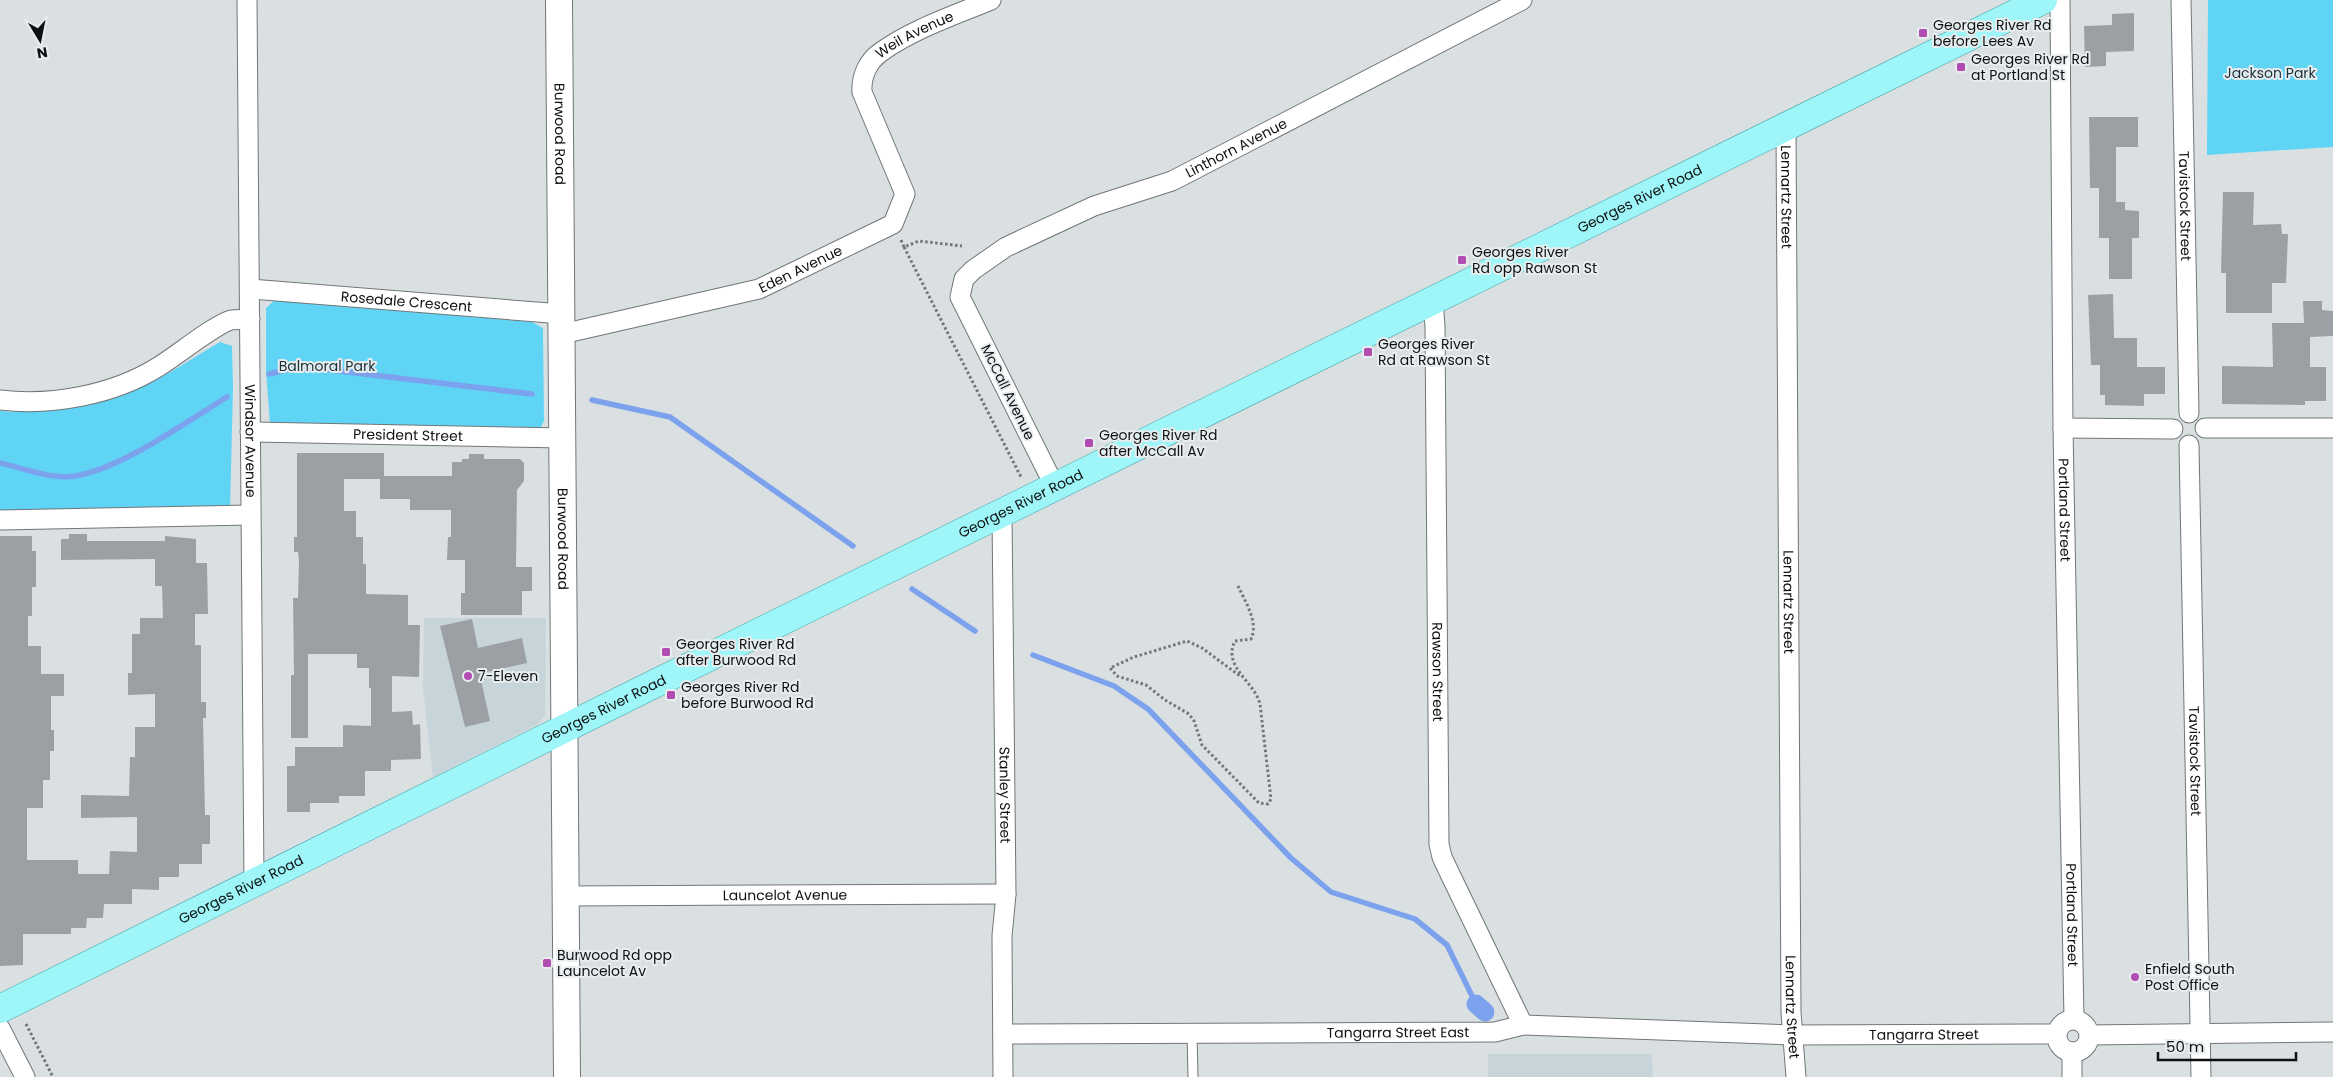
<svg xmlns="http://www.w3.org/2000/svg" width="2333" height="1077" font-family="Poppins,sans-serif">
<rect width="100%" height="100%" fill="#dae0e2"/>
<path fill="#c7d5da" d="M424 618H546L545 716 537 725 433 777 423 688Z
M1488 1054H1652L1653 1077H1488Z"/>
<path fill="#60d4f5" d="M2208 0H2333V147L2207 155Z
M275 300 532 322 543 328 544 421 541 427 536 430 270 424 266 371V308Z
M220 342 232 346 233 388 230 511 0 514V411C48 415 95 406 139 388 167 376 194 357 220 342Z"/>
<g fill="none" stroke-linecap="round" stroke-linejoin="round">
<path stroke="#7ca2ed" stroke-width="5.5" d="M269 374 289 369 314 368 532 394
M592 400 670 417 853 546
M0 463C23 468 52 480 75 476 121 469 186 422 227 397
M912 589 975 631
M1033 655 1114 686 1148 709 1291 858 1331 892 1415 919 1447 945 1476 1004"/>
<path stroke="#7ca2ed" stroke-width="19" d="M1476 1004 1485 1012"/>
</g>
<path fill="#9ca0a4" d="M2134 13V51L2106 52V66L2085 67 2084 26 2112 25V14Z
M2089 117H2138V147H2116V202H2125V210L2139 211V238H2132V279H2109V238H2099V188H2090Z
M2223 192H2254L2253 225 2281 224 2282 234H2288L2286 283H2272V313H2226V273H2221Z
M2113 294 2114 338H2137V367H2165V394H2144V406L2105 405V395H2100V365H2091L2088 295Z
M2303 301H2322V310L2333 311V336L2310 337V367H2326V401H2305V405L2222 404V366L2273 367 2272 323H2304Z
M297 453H384V476H452V462H462V459H469V454H484V459H520L524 463V481L517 490 516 567H532V591H522V615H461V593H465V560H447L448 537H451V510H410V499H380V479H344V511H356V537H363V564H366V594L408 595V625H420L419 677 392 676V712L412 711 413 725 420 724 421 759 391 760V771H365V796H339V803H310V812H287V766H295V747H343V725L371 726V688H369V668H357V654H308V738H291V675H294L293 598H298L299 561 298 552H294V537H297Z
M69 534H87V541H165V536L196 539V563H207L208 614H195V645H201V702H206V718H203L205 815H210V844H202V864H179V877H159V890L132 889V904H104L103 918H87L86 928H71V934H23V965L0 966V536H32V551H36V587H32V616H28V646H41V674H64V696H51V730H54V751H50V780H43V808H27V860H78V874H109L110 851 137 852V817L81 818V795L129 796 130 757H135V727H155V694L128 695V673H132V634H140V618H163L162 586H155V559L61 560V539H69Z
M472 619 478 648 522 638 527 663 483 673 485 680H481L490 721 465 727 440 626Z"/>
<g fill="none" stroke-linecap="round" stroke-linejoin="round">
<defs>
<path id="service" d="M1192 1033 1193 1077"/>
<g id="minor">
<path id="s1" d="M247 0 254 883"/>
<path id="s2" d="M2060 0 2063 428 2074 1019"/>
<path id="s3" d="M2181 0 2189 413"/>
<path id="s4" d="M1786 126 1791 1012 1796 1077"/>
<path id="s5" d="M251 289 562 314"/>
<path id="s6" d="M1433 301 1435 326 1439 844 1442 857 1450 874 1523 1025"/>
<path id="s7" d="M562 334 759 289 893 224 905 194 862 92C861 76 868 61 881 52 913 29 955 15 991 0"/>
<path d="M0 400C52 406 113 395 158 367 175 357 214 325 231 320 237 319 245 320 250 319"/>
<path d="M2063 428 2173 429"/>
<path d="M2205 428H2333"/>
<path id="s8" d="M250 432 564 438"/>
<path id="s9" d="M2189 445 2201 1077"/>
<path id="s10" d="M1055 487 960 297 964 279 973 270 1006 247 1094 206 1172 181 1522 0"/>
<path id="s11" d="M1002 514 1006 894 1002 936 1003 1077"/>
<path d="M0 520 250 515"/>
<path id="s12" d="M564 896 1006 894"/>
<circle cx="2073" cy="1036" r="16"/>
<path d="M0 1028 25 1077"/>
<path id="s13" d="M1003 1034 1495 1032 1523 1025 1793 1035 2057 1034"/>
<path d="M2089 1035 2333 1032"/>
<path d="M2072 1052V1077"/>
</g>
<g id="secondary">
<path id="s14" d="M559 0 567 1077"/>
</g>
<g id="primary">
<path id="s15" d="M0 1009 640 691 2043 0"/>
</g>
</defs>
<use href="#service" stroke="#717678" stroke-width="11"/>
<use href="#minor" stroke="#717678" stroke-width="21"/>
<use href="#secondary" stroke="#717678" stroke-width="28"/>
<use href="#primary" stroke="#42a2a5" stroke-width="29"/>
<path stroke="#727678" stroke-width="3" stroke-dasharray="2.5 2.5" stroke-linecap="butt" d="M901 240 904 247 919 241 962 246
M904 247 1021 477
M1238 586C1245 601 1259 623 1251 639L1235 641C1222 667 1255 682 1260 704L1271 799 1268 804 1259 803 1202 745 1194 721 1189 714 1165 700 1146 685 1117 676 1110 668 1134 657 1187 641 1202 648 1240 676
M26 1024 53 1077"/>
<use href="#service" stroke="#fff" stroke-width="9"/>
<use href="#minor" stroke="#fff" stroke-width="19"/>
<use href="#secondary" stroke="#fff" stroke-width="26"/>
<use href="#primary" stroke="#9ef6f8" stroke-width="28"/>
</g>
<g fill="#b24cb1" stroke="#e7edef" stroke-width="2">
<rect x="1918" y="28" width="10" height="10" rx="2.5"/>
<rect x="1956" y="62" width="10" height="10" rx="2.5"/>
<rect x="1457" y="255" width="10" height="10" rx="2.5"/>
<rect x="1363" y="347" width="10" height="10" rx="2.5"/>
<rect x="1084" y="438" width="10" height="10" rx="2.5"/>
<rect x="661" y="647" width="10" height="10" rx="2.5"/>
<circle cx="468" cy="676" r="5"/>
<rect x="666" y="690" width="10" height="10" rx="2.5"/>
<rect x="542" y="958" width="10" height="10" rx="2.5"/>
<circle cx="2135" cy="977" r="5"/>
</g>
<g text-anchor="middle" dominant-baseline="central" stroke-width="4" stroke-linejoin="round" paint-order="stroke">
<g font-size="14" fill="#0e1011" stroke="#e7edef" text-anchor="start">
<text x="1933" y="25">Georges River Rd<tspan x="1933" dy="16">before Lees Av</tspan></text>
<text x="1971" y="59">Georges River Rd<tspan x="1971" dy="16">at Portland St</tspan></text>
<text x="1472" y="252">Georges River<tspan x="1472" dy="16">Rd opp Rawson St</tspan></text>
<text x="1378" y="344">Georges River<tspan x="1378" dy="16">Rd at Rawson St</tspan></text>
<text x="1099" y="435">Georges River Rd<tspan x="1099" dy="16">after McCall Av</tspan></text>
<text x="676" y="644">Georges River Rd<tspan x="676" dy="16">after Burwood Rd</tspan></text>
<text x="478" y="676">7-Eleven</text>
<text x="681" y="687">Georges River Rd<tspan x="681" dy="16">before Burwood Rd</tspan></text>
<text x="557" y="955">Burwood Rd opp<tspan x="557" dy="16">Launcelot Av</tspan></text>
<text x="2145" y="969">Enfield South<tspan x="2145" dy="16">Post Office</tspan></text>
</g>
<g font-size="14" fill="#0e1011" stroke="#e7edef">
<text stroke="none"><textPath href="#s7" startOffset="578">Weil Avenue</textPath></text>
<text stroke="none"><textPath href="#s14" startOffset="134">Burwood Road</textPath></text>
<text stroke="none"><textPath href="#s10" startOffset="535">Linthorn Avenue</textPath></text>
<text stroke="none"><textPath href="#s4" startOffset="71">Lennartz Street</textPath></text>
<text stroke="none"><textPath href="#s15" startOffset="1829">Georges River Road</textPath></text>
<text stroke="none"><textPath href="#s3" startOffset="206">Tavistock Street</textPath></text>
<text stroke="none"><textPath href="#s7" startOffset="248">Eden Avenue</textPath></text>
<text stroke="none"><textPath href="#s5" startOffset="156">Rosedale Crescent</textPath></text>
<text transform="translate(1008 392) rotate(64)">McCall Avenue</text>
<text stroke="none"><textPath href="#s8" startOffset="158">President Street</textPath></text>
<text stroke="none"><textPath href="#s1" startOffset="441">Windsor Avenue</textPath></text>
<text stroke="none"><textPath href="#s15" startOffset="1139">Georges River Road</textPath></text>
<text stroke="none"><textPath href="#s2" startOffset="510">Portland Street</textPath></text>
<text stroke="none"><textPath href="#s14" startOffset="539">Burwood Road</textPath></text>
<text stroke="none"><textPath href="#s4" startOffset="476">Lennartz Street</textPath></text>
<text stroke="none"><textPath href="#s6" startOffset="371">Rawson Street</textPath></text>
<text stroke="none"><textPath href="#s15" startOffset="674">Georges River Road</textPath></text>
<text stroke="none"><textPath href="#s9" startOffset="316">Tavistock Street</textPath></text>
<text stroke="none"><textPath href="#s11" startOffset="281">Stanley Street</textPath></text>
<text stroke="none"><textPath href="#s15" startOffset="269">Georges River Road</textPath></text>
<text stroke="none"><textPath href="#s12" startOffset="221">Launcelot Avenue</textPath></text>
<text stroke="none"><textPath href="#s2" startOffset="915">Portland Street</textPath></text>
<text stroke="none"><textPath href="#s4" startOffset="881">Lennartz Street</textPath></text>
<text stroke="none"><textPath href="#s13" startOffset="395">Tangarra Street East</textPath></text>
<text stroke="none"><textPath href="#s13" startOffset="922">Tangarra Street</textPath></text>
</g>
<g font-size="14" fill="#1b3037" stroke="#e7edef">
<text x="2270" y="73">Jackson Park</text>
<text x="327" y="366">Balmoral Park</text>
</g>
</g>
<g transform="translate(40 40) rotate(170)" stroke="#e7edef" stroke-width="4" paint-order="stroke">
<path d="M0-4L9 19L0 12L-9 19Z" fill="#0e1011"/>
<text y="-8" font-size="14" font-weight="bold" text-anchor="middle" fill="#0e1011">N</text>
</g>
<path d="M2158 1052v8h138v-8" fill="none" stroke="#0e1011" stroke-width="2.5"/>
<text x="2166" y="1052" font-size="15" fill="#0e1011" stroke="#e7edef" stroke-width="4" paint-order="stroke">50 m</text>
</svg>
